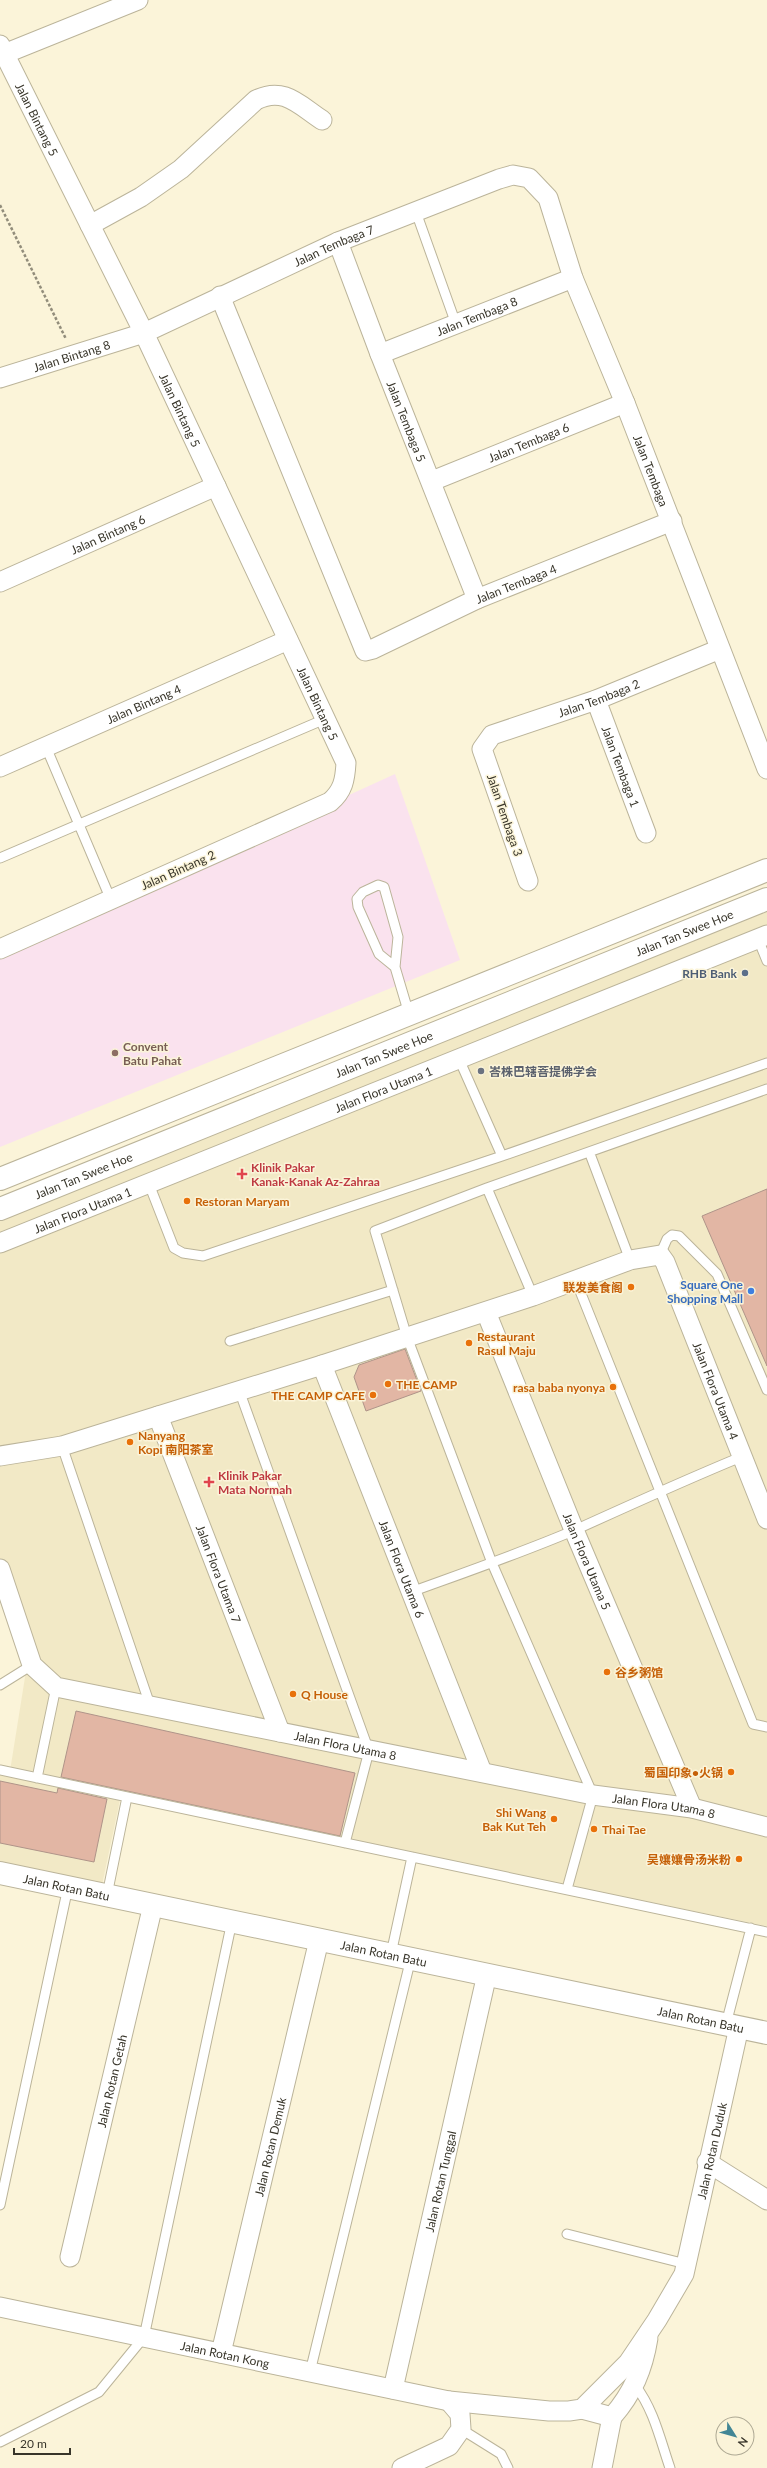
<svg xmlns="http://www.w3.org/2000/svg" width="767" height="2468" font-family="Lato,'Noto Sans SC',sans-serif">
<rect width="100%" height="100%" fill="#fbf4d9"/>
<path fill="#f2e9c6" d="M767 905V1926L10 1771 26 1671 0 1593V1213Z
M0 1773 120 1800 102 1885 0 1863Z"/>
<path fill="#fae2ee" d="M395 774 460 960 0 1147V955Z"/>
<path fill="#e2b6a4" stroke="#af9489" d="M767 1189V1366L702 1216Z
M405 1349 421 1391 366 1411 354 1377 359 1365Z
M76 1711 355 1773 340 1836 61 1777Z
M0 1781 57 1793 58 1788 107 1799 94 1862 0 1843Z"/>
<g fill="none" stroke-linecap="round" stroke-linejoin="round">
<defs>
<path id="service" d="M416 212 456 324
M46 747 111 900
M0 858 325 719
M758 939 767 961
M395 967 379 954 358 907 357 899 363 892 378 885 384 887 398 937 395 967 409 1014
M459 1059 502 1156
M590 1154 630 1260
M149 1184 174 1248 183 1253 203 1256 502 1156 767 1063
M487 1188 533 1296
M660 1255 667 1239 672 1235 679 1236 717 1274 767 1390
M576 1281 753 1724 767 1727
M230 1341 393 1290
M239 1390 369 1751 345 1843
M62 1446 150 1705
M411 1592C466 1572 521 1553 575 1530 630 1505 685 1480 741 1457
M0 1685 32 1665
M0 1770 767 1932
M37 1778 56 1687
M567 1889 593 1795 492 1563 407 1337 375 1231 487 1188 767 1089
M107 1895 127 1797
M391 1954 412 1857
M726 2024 751 1928
M0 2205 68 1887
M567 2234 686 2264
M310 2372 411 1958
M635 2385C654 2410 660 2439 670 2468
M461 2429 501 2454 508 2468
M0 2442 99 2392 144 2337 232 1921"/>
<g id="minor">
<path id="s1" d="M0 45 144 333 346 763C345 780 343 791 330 802L0 949"/>
<path d="M4 54 138 0"/>
<path d="M90 225 141 197 181 169 256 100C284 86 299 105 322 120"/>
<path id="s2" d="M338 242 380 354 477 599"/>
<path id="s3" d="M220 296 365 651 373 649 477 599 672 521"/>
<path id="s4" d="M380 354 573 278"/>
<path id="s5" d="M0 378 144 333 338 242 499 179 513 175 529 178 548 198 573 278 625 403 767 769"/>
<path id="s6" d="M432 481 625 403"/>
<path id="s7" d="M0 582 216 486"/>
<path id="s8" d="M596 700 646 833"/>
<path id="s9" d="M0 767 288 640"/>
<path id="s10" d="M528 881 482 749 492 735 596 700 720 649"/>
<path id="s11" d="M0 1243 767 935"/>
<path id="s12" d="M486 1312 574 1530 692 1808"/>
<path id="s13" d="M322 1365 482 1772"/>
<path id="s14" d="M158 1416 280 1732"/>
<path id="s15" d="M0 1456 62 1446 322 1365 533 1296 630 1260 660 1255 665 1262 767 1519"/>
<path id="s16" d="M0 1569 32 1665 56 1687 593 1795 692 1808 767 1827"/>
<path d="M707 2162 767 2200"/>
<path id="s17" d="M70 2257 153 1905"/>
<path id="s18" d="M0 2307 449 2401 549 2411H569L582 2409 628 2363 657 2320 684 2274 739 2027"/>
<path id="s19" d="M221 2353 319 1940"/>
<path id="s20" d="M393 2389 487 1974"/>
<path d="M582 2409 612 2417C633 2393 643 2369 648 2338"/>
<path d="M402 2468 449 2446 461 2429 460 2414 449 2401"/>
<path d="M602 2468 612 2417"/>
</g>
<g id="tertiary">
<path id="s21" d="M0 1873 767 2033"/>
</g>
<g id="secondary">
<path d="M0 1179 767 870"/>
<path id="s22" d="M0 1209 767 899"/>
</g>
</defs>
<use href="#service" stroke="#bbb49a" stroke-width="11"/>
<use href="#minor" stroke="#bbb49a" stroke-width="21"/>
<use href="#tertiary" stroke="#bbb49a" stroke-width="24"/>
<use href="#secondary" stroke="#bbb49a" stroke-width="24"/>
<path stroke="#928d7b" stroke-width="2.5" stroke-dasharray="3 2" stroke-linecap="butt" d="M0 205 66 339"/>
<use href="#service" stroke="#fff" stroke-width="9"/>
<use href="#minor" stroke="#fff" stroke-width="19"/>
<use href="#tertiary" stroke="#fff" stroke-width="22"/>
<use href="#secondary" stroke="#fff" stroke-width="22"/>
</g>
<circle fill="#5c6f8a" stroke="#fbf4d9" stroke-width="1.5" cx="745" cy="973" r="4"/>
<circle fill="#8d6e63" stroke="#fbf4d9" stroke-width="1.5" cx="115" cy="1053" r="4"/>
<circle fill="#6b7280" stroke="#fbf4d9" stroke-width="1.5" cx="481" cy="1071" r="4"/>
<g fill="#e0444e" stroke="#fbf4d9" stroke-width="1.5">
<path d="M240 1168h4v4h4v4h-4v4h-4v-4h-4v-4h4z"/>
<path d="M207 1476h4v4h4v4h-4v4h-4v-4h-4v-4h4z"/>
</g>
<g fill="#e8710a" stroke="#fbf4d9" stroke-width="1.5">
<circle cx="187" cy="1201" r="4"/>
<circle cx="631" cy="1287" r="4"/>
<circle cx="469" cy="1343" r="4"/>
<circle cx="388" cy="1384" r="4"/>
<circle cx="613" cy="1387" r="4"/>
<circle cx="373" cy="1395" r="4"/>
<circle cx="130" cy="1442" r="4"/>
<circle cx="607" cy="1672" r="4"/>
<circle cx="293" cy="1694" r="4"/>
<circle cx="731" cy="1772" r="4"/>
<circle cx="554" cy="1819" r="4"/>
<circle cx="594" cy="1829" r="4"/>
<circle cx="739" cy="1859" r="4"/>
</g>
<circle fill="#3f7fe0" stroke="#fbf4d9" stroke-width="1.5" cx="751" cy="1291" r="4"/>
<g text-anchor="middle" dominant-baseline="central" stroke-width="3" stroke-linejoin="round" paint-order="stroke">
<g font-size="12" fill="#38352a" stroke="#fbf4d9">
<text stroke="none"><textPath href="#s1" startOffset="83">Jalan Bintang 5</textPath></text>
<text stroke="none"><textPath href="#s5" startOffset="360">Jalan Tembaga 7</textPath></text>
<text stroke="none"><textPath href="#s4" startOffset="104">Jalan Tembaga 8</textPath></text>
<text stroke="none"><textPath href="#s5" startOffset="75">Jalan Bintang 8</textPath></text>
<text stroke="none"><textPath href="#s1" startOffset="407">Jalan Bintang 5</textPath></text>
<text stroke="none"><textPath href="#s2" startOffset="192">Jalan Tembaga 5</textPath></text>
<text stroke="none"><textPath href="#s6" startOffset="104">Jalan Tembaga 6</textPath></text>
<text stroke="none"><textPath href="#s5" startOffset="888">Jalan Tembaga</textPath></text>
<text stroke="none"><textPath href="#s7" startOffset="118">Jalan Bintang 6</textPath></text>
<text stroke="none"><textPath href="#s3" startOffset="549">Jalan Tembaga 4</textPath></text>
<text stroke="none"><textPath href="#s10" startOffset="270">Jalan Tembaga 2</textPath></text>
<text stroke="none"><textPath href="#s1" startOffset="731">Jalan Bintang 5</textPath></text>
<text stroke="none"><textPath href="#s9" startOffset="157">Jalan Bintang 4</textPath></text>
<text stroke="none"><textPath href="#s8" startOffset="71">Jalan Tembaga 1</textPath></text>
<text transform="translate(505 815) rotate(71)">Jalan Tembaga 3</text>
<text transform="translate(178 870) rotate(-24)">Jalan Bintang 2</text>
<text stroke="none"><textPath href="#s22" startOffset="738">Jalan Tan Swee Hoe</textPath></text>
<text stroke="none"><textPath href="#s22" startOffset="414">Jalan Tan Swee Hoe</textPath></text>
<text stroke="none"><textPath href="#s11" startOffset="413">Jalan Flora Utama 1</textPath></text>
<text stroke="none"><textPath href="#s22" startOffset="90">Jalan Tan Swee Hoe</textPath></text>
<text stroke="none"><textPath href="#s11" startOffset="89">Jalan Flora Utama 1</textPath></text>
<text stroke="none"><textPath href="#s15" startOffset="838">Jalan Flora Utama 4</textPath></text>
<text stroke="none"><textPath href="#s12" startOffset="269">Jalan Flora Utama 5</textPath></text>
<text stroke="none"><textPath href="#s13" startOffset="219">Jalan Flora Utama 6</textPath></text>
<text stroke="none"><textPath href="#s14" startOffset="169">Jalan Flora Utama 7</textPath></text>
<text stroke="none"><textPath href="#s16" startOffset="429">Jalan Flora Utama 8</textPath></text>
<text stroke="none"><textPath href="#s16" startOffset="753">Jalan Flora Utama 8</textPath></text>
<text stroke="none"><textPath href="#s21" startOffset="68">Jalan Rotan Batu</textPath></text>
<text stroke="none"><textPath href="#s21" startOffset="392">Jalan Rotan Batu</textPath></text>
<text stroke="none"><textPath href="#s21" startOffset="716">Jalan Rotan Batu</textPath></text>
<text stroke="none"><textPath href="#s17" startOffset="181">Jalan Rotan Getah</textPath></text>
<text stroke="none"><textPath href="#s19" startOffset="212">Jalan Rotan Demuk</textPath></text>
<text stroke="none"><textPath href="#s18" startOffset="889">Jalan Rotan Duduk</textPath></text>
<text stroke="none"><textPath href="#s20" startOffset="213">Jalan Rotan Tunggal</textPath></text>
<text stroke="none"><textPath href="#s18" startOffset="230">Jalan Rotan Kong</textPath></text>
</g>
<g font-size="12" font-weight="bold" fill="#4e5e75" stroke="#fbf4d9" text-anchor="end">
<text x="737" y="973">RHB Bank</text>
</g>
<g font-size="12" font-weight="bold" fill="#785e54" stroke="#fbf4d9" text-anchor="start">
<text x="123" y="1046">Convent<tspan x="123" dy="14">Batu Pahat</tspan></text>
</g>
<g font-size="12" font-weight="bold" fill="#5b616d" stroke="#fbf4d9" text-anchor="start">
<text x="489" y="1071">峇株巴辖菩提佛学会</text>
</g>
<g font-size="12" font-weight="bold" fill="#be3a42" stroke="#fbf4d9" text-anchor="start">
<text x="251" y="1167">Klinik Pakar<tspan x="251" dy="14">Kanak-Kanak Az-Zahraa</tspan></text>
<text x="218" y="1475">Klinik Pakar<tspan x="218" dy="14">Mata Normah</tspan></text>
</g>
<g font-size="12" font-weight="bold" fill="#c56008" stroke="#fbf4d9" text-anchor="start">
<text x="195" y="1201">Restoran Maryam</text>
<text x="623" y="1287" text-anchor="end">联发美食阁</text>
<text x="477" y="1336">Restaurant<tspan x="477" dy="14">Rasul Maju</tspan></text>
<text x="396" y="1384">THE CAMP</text>
<text x="605" y="1387" text-anchor="end">rasa baba nyonya</text>
<text x="365" y="1395" text-anchor="end">THE CAMP CAFE</text>
<text x="138" y="1435">Nanyang<tspan x="138" dy="14">Kopi 南阳茶室</tspan></text>
<text x="615" y="1672">谷乡粥馆</text>
<text x="301" y="1694">Q House</text>
<text x="723" y="1772" text-anchor="end">蜀国印象•火锅</text>
<text x="546" y="1812" text-anchor="end">Shi Wang<tspan x="546" dy="14">Bak Kut Teh</tspan></text>
<text x="602" y="1829">Thai Tae</text>
<text x="731" y="1859" text-anchor="end">吴孃孃骨汤米粉</text>
</g>
<g font-size="12" font-weight="bold" fill="#366cbe" stroke="#fbf4d9" text-anchor="end">
<text x="743" y="1284">Square One<tspan x="743" dy="14">Shopping Mall</tspan></text>
</g>
</g>
<g transform="translate(735 2436) rotate(127)"><circle r="19" fill="#fbf4d9" stroke="#ada893"/>
<path d="M0-3L7 15L0 10L-7 15Z" fill="#428695"/>
<text y="-6" font-size="11" font-weight="bold" text-anchor="middle" fill="#38352a">N</text>
</g>
<path d="M14 2448v6h56v-6" fill="none" stroke="#38352a" stroke-width="2"/>
<text x="20" y="2448" font-size="12" fill="#38352a" stroke="#fbf4d9" stroke-width="3" paint-order="stroke">20 m</text>
</svg>
